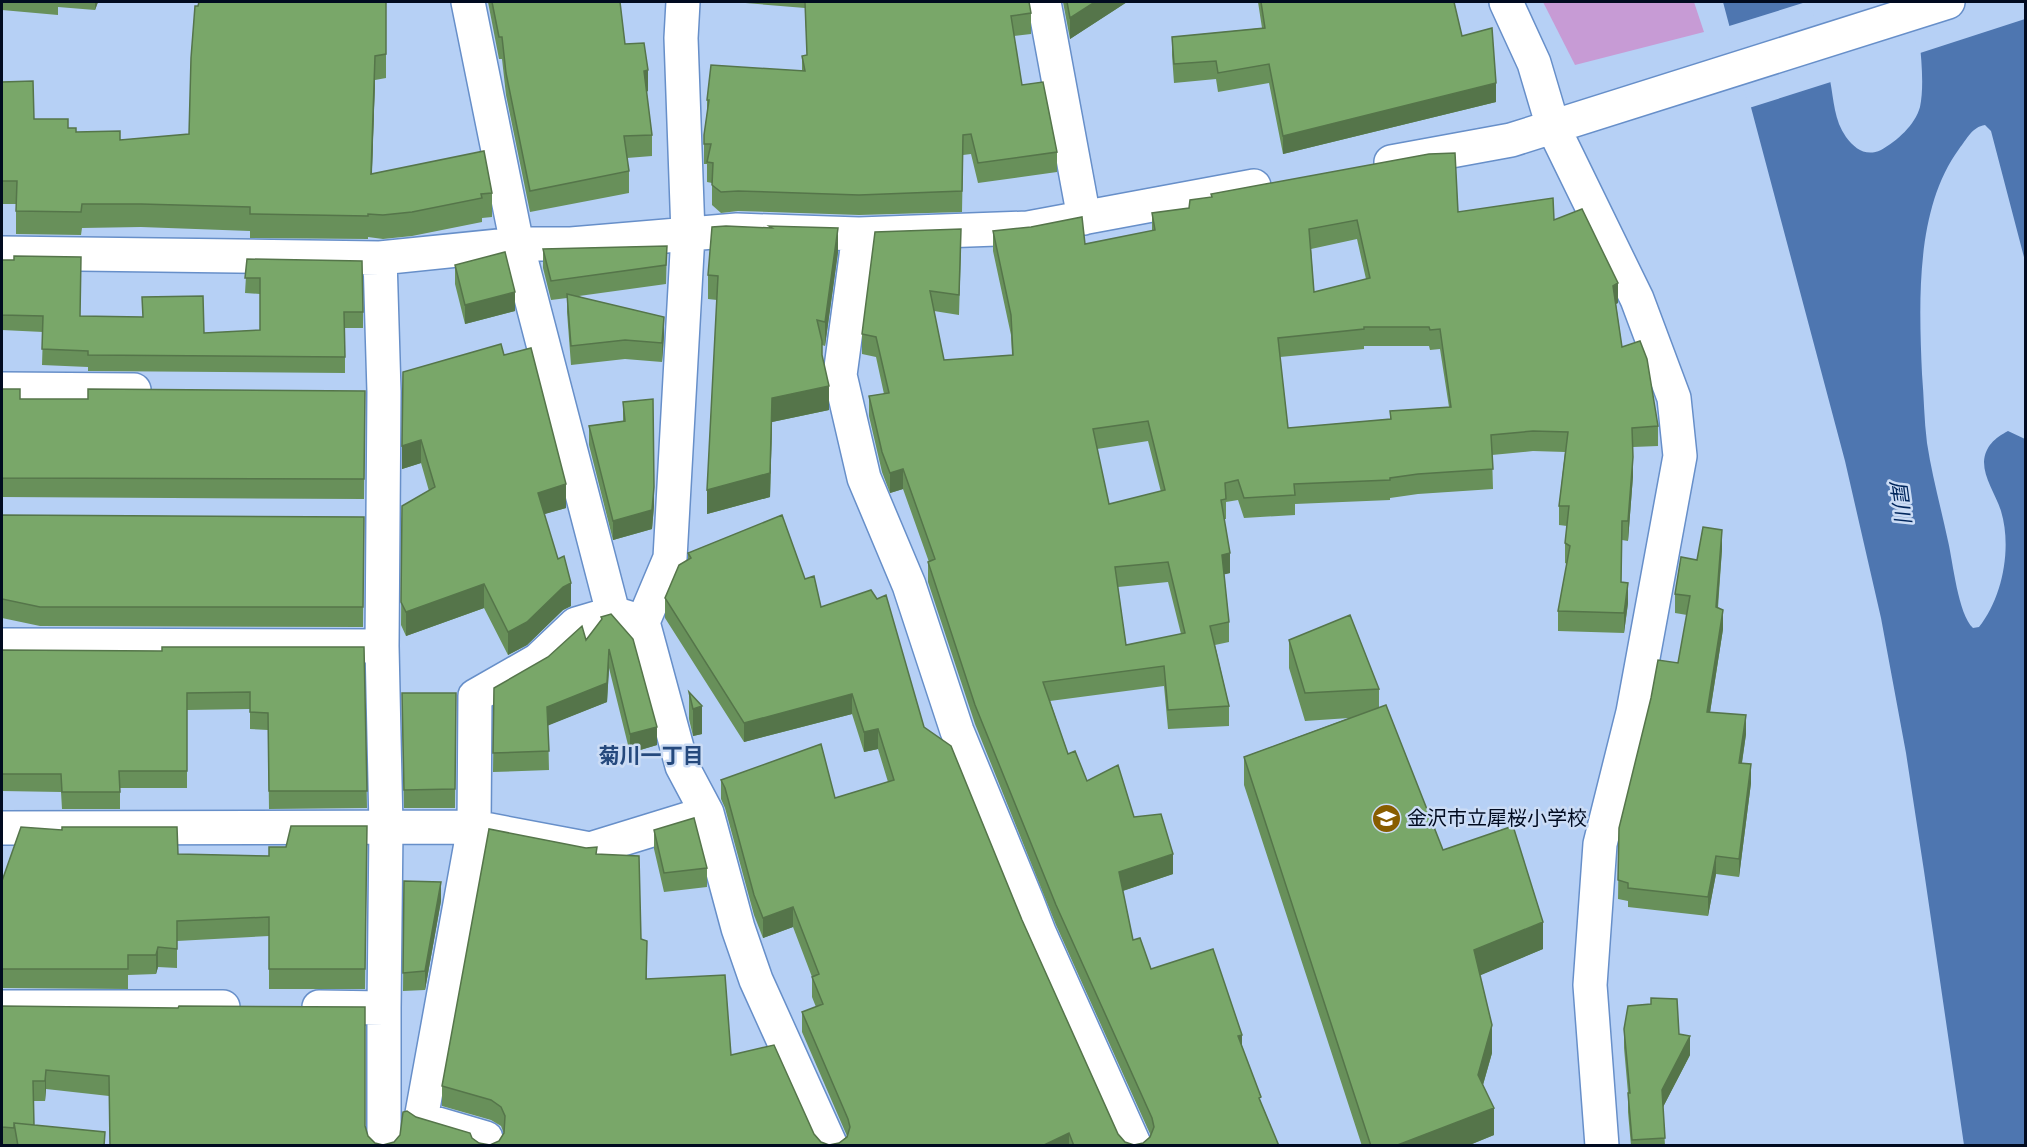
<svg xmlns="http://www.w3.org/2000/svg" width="2027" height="1147" font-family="'Fira Sans Condensed','Noto Sans JP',sans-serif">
<rect width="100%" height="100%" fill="#b6d0f5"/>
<path fill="#c79bd5" d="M1543 2H1694L1704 32 1575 65Z"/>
<path fill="#4e76b0" d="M1723 2H1806C1814 27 1826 54 1830 80 1834 101 1834 120 1846 137 1855 149 1866 157 1881 150 1897 141 1915 125 1920 107 1926 78 1918 32 1915 2H2025V261L1991 131 1985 125C1972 127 1967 139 1959 149 1915 209 1919 303 1922 374 1924 397 1924 420 1927 443 1932 476 1941 508 1948 541 1953 562 1958 614 1973 628L1979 627C2003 597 2012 547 2001 511 1996 495 1984 479 1984 462 1985 446 1995 438 2008 431L2025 439V1145H1964L1924 871 1906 753 1881 618 1845 461Z"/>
<path fill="#b6d0f5" d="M1806 2H1809L1834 81 1749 108 1726 27Z
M1912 2H2025V19L1917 54Z"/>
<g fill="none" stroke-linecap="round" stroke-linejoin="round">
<defs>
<path id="minor" d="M468 2 517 244 613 613
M683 2 681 38 688 234 670 558 643 622 682 766 707 813 738 928 756 980 831 1146
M1044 2 1084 218
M1506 2 1534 63 1553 127 1637 299 1674 398 1680 456 1633 712 1600 844 1590 985 1602 1146
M1391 162 1511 140 1948 2
M859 234 840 375 864 478 909 585 957 731 1027 901 1039 932 1135 1146
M2 253 380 258 517 244H571L737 230 859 234 1028 228 1254 186
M2 389 134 390
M2 645 382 646
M2 828 474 827 590 849 707 813
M2 1007H223
M319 1007 384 1008 386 827 382 646 384 392 380 258
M384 1146V1008
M487 1146 486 1138 421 1119 474 827 475 696 538 660 576 624 613 613 643 622"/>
</defs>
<use href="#minor" stroke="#678fc9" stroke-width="36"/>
<use href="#minor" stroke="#fff" stroke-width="33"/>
</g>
<path fill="#68905a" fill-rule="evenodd" d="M2 2H98L95 10 58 7V15L2 10Z
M386 2V78L375 80 372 174 492 193V217L482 218V222L412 236 383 239 368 237V239L250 238V231L141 227 82 228 81 235 16 234V204H2V82L34 119 68 128 76 132 120 140 189 134Z
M488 2H620L625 44 648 91 646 92 652 135V156L627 158 629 171V193L530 212 506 95 502 59H499Z
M733 2H1029L1031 13V34L1014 36 1022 85 1057 152V172L978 183 971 154 963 155 962 212 859 215 738 211 721 213 712 205V183L707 182V164H704V135L707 113V100L802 71V56L807 55 805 8Z
M1063 2H1127L1070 39Z
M1258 2H1454L1462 36 1496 102 1283 154 1269 83 1218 92 1216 79 1174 83 1172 55V37L1262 28Z
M1211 194 1554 220 1618 303 1616 304 1622 347 1658 426V446L1633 447V476L1628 541 1622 540 1621 582 1628 603 1624 633 1558 631V611L1567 564 1565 563V543L1567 526 1559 525V506L1565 452 1533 451 1492 455 1493 489 1418 494 1390 498V500L1295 504V515L1244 518 1238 500 1226 502V519H1224L1230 573 1224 574 1229 622V642L1215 645 1229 706V726L1168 729 1164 686 1050 701 1068 754 1087 781 1134 817 1173 874 1123 891 1133 940 1151 969 1242 1046 1261 1103 1279 1146H110L109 1096 46 1089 45 1101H33L34 1125 105 1146H2V1006L365 1126 368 1136 375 1143 383 1145 394 1142 416 1117 472 1138 479 1143 490 1145 499 1141 504 1134 501 1126 491 1120 442 1106V1086L597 854 641 939 647 961V979L731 1055 814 1134 821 1142 829 1145 839 1143 847 1136 802 1032V1012L816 1007 812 997V977L793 927 763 938 754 915 725 808 721 799V780L835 798 888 782 878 749 864 752 852 714 744 742 665 618V598L688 560V553L805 579 821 607 924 727 1022 920 1118 1134 1125 1142 1134 1145 1143 1143 1151 1136 1056 925 975 724 928 582V562H929L903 489 890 493 882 472 869 416V396L884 394 876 357 862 354V334L961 249 959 315 934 311 944 360 1012 355 1011 335 993 251V231L1085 244 1152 231V213L1189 208 1211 197ZM1357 239 1366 279 1314 292 1311 249ZM1364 346H1429L1430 350 1440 349 1449 407 1390 411V419L1288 428 1280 357 1364 349ZM1148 441 1161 492 1109 504 1097 449ZM1168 582 1181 634 1126 645 1118 587Z
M769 226 838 252 825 346 822 345V358L829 410 772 422 770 497 707 514 717 300 708 299V275L769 228Z
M667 246 666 284 579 296 664 336 662 362 625 359 571 365 567 312V298L551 300 543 268V249Z
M247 259 363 312V328H345V373L88 371V367L42 365 43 332 2 330V260L80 316 204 333 260 330V294L245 293Z
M455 265 515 311 465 324 455 284Z
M504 355 566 508 544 514 571 606 563 610 527 645 508 655 484 608 406 636 401 625 402 506 429 491 421 463 402 469 403 372Z
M2 389 20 399H88L365 391 364 499 2 497Z
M623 402 654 506 652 529 613 540 589 445V426L623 421Z
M2 515 364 517 363 627 40 626 2 618Z
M1722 549 1718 608 1723 629 1710 713 1746 734 1742 763 1751 783 1739 877 1716 874 1708 916 1628 907V901L1618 899 1619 828 1678 663 1687 615 1675 613V594L1697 560Z
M601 617 657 745 630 753 609 668 607 702 548 725 549 770 493 772 494 688 586 640 601 620Z
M1289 640 1379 689V707L1443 850 1543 949 1480 975 1492 1053 1483 1085 1494 1135 1467 1146H1362L1244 785V757L1349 718 1305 721 1289 668Z
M364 647 367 808 269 809 268 730 250 729V709L187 710V788H120V809H62L61 792 2 791V650L162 651Z
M689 692 702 734 693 736 689 719Z
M456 693 455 808H404L402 711Z
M367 826 365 989H269V936L177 941V968L158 967 156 974 128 975V989L2 988V881L178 854 269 856 286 847Z
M654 830 707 868V887L664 892 654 849Z
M404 881 441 901 425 990 403 991Z
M1624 1029 1679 1034 1690 1055 1663 1107 1665 1146H1631L1628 1112V1093L1624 1048Z"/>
<path fill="#55754a" d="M95 2H98L95 10Z
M1095 2H1127L1070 39V18Z
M375 56V80L371 198V174Z
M648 70V91L644 92V71Z
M1496 83V102L1283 154V136Z
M838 228V252L825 346V322Z
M1618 283V303L1613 305V286Z
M515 292V311L465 324V305Z
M664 317V336L662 362V343Z
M829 386V410L772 422 770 497 707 514V490L772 398Z
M421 440V463L402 469V446Z
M1633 457V476L1628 541V521Z
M903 469V489L890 493V473Z
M566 484V508L538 516V493Z
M654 487V506L652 529 613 540V521Z
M1722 530V549L1716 626V607Z
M1230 553V573L1222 575V555Z
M571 583V606L563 610 527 645 508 655V632L563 587Z
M1628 583V603L1624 633V613Z
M484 584V608L406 636V612Z
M1723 610V629L1707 731V712Z
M609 649V668L607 702 547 726V707Z
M852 694V714L744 742V723Z
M702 706V734L693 736V709Z
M1746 715V734L1739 782V763Z
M657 727V745L630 753V734Z
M878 729V749L864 752V732Z
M1751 764V783L1739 877V859Z
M1173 854V874L1119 892V872Z
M1716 856V874L1708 916V897Z
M441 882V901L425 990V971Z
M793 907V927L763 938V918Z
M1543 922V949L1474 978V950Z
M158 947V967L156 974V955Z
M1492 1025V1053L1478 1102V1075Z
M1242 1035V1055L1238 1036Z
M1690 1036V1055L1662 1109V1090Z
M46 1070V1089L45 1101V1081Z
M1494 1108V1135L1467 1146H1395Z
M1069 1133V1146H1042Z"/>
<path fill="#79a769" stroke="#55754a" stroke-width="1.5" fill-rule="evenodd" d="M199 2H386V54L375 56 371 174 484 151 492 193 481 194 482 198 412 212 383 215 368 214V216L250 214V207L141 204H82L81 212 16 211 17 181H2V82L33 81 34 119H68V128H76V132L120 131V140L189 134 191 58 195 6H198Z
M492 2H620L625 44 644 43 648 70 644 71 652 135 624 136 629 171 530 191 506 73 502 37H499Z
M805 2H1029L1031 13 1011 16 1022 85 1043 82 1057 152 978 163 971 134 963 135 962 191 859 195 738 191 721 192 712 185 713 163 707 162 711 144H704V135L709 100H707L711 65 805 71 802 56 807 55Z
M1067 2H1095L1070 18Z
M1261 2H1454L1462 36 1492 28 1496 83 1283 136 1269 64 1218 73 1216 61 1174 64 1172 37 1265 28Z
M1455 153 1458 212 1553 198 1554 220 1582 209 1618 283 1613 286 1622 347 1640 341 1647 359 1658 426 1632 428 1633 457 1628 521H1622L1621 582 1628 583 1624 613 1558 611 1570 546 1565 543 1569 506H1559L1568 432 1533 431 1491 435 1493 469 1418 474 1390 478V480L1294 484 1295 495 1244 498 1238 480 1225 483 1226 499 1221 500 1230 553 1222 555 1229 622 1210 626 1229 706 1168 710 1164 666 1043 682 1068 754 1075 751 1087 781 1118 765 1134 817 1161 814 1173 854 1119 872 1133 940 1140 938 1151 969 1213 949 1242 1035 1238 1036 1261 1097 1259 1098 1279 1146H1074L1069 1133 1042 1146H110L109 1076 46 1070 45 1081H33L34 1125 14 1123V1128L2 1127V1006L178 1008 179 1006 365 1007V1126L368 1136 375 1143 383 1145 394 1142 400 1135 403 1112 407 1111 416 1117 470 1133 472 1138 479 1143 490 1145 499 1141 504 1133 505 1116 501 1107 491 1100 442 1086 489 829 586 848 597 847 596 854 639 856 641 939 647 941 646 979 725 975 731 1055 774 1045 814 1134 821 1142 829 1145 839 1143 847 1137 850 1127 848 1119 802 1012 823 1004 812 977 819 974 793 907 763 918 754 895 725 788 721 780 821 744 835 798 894 780 878 729 864 732 852 694 744 723 665 598 679 565 691 558 688 553 782 515 805 579 814 576 821 607 871 590 877 599 886 595 924 727 951 746 1022 920 1118 1134 1125 1142 1134 1145 1143 1143 1150 1137 1154 1127 1152 1118 1056 905 975 705 928 562 935 559 903 469 890 473 882 452 869 396 889 393 876 337 862 334 875 232 961 229 959 295 930 291 944 360 1013 355 1011 315 993 231 1031 227 1082 217 1085 244 1155 230 1152 213 1189 208 1190 200 1212 197 1211 194 1429 154ZM1357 220 1370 278 1314 292 1309 229ZM1364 327H1429L1430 330 1440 329 1451 407 1390 411 1391 419 1288 428 1278 338 1364 329ZM1148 421 1165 490 1109 504 1093 429ZM1168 562 1185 633 1126 645 1115 567Z
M726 226 772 228 769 226 838 228 825 322 817 320 822 341V355L829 386 772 398 770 473 707 490 718 276 708 275 712 227Z
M667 246 666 265 551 281 543 249Z
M505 252 515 292 465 305 455 265Z
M14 256 81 257 80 316 143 317 142 297 203 296 204 333 260 330V278H245L247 259 362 261 363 312H344L345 357 88 355V351L42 349 43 316 2 315V260H14Z
M567 294 664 317 662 343 625 340 571 346Z
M501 344 504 355 531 348 566 484 538 493 558 559 564 556 571 583 563 587 527 622 508 632 484 584 406 612 401 602 402 506 435 487 421 440 402 446 403 372Z
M2 389H20V399H88V389L365 391 364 479 2 478Z
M653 399 654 487 652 510 613 521 589 426 625 421 623 402Z
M2 515 364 517 363 607H40L2 599Z
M1703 527 1722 530 1716 607 1723 610 1707 712 1746 715 1739 763 1751 764 1739 859 1716 856 1708 897 1628 888V883L1618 880 1619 828 1651 698 1658 660 1678 663 1690 596 1675 594 1681 557 1697 560Z
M611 614 633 639 657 727 630 734 609 649 607 683 547 707 549 751 493 753 494 688 548 657 582 626 586 640 602 619 601 617Z
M1350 615 1379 689 1305 693 1289 640Z
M162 647H364L367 791H269L268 713 250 712V692L187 693V771H119L120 792H62L61 774H2V650L162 651Z
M689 692 702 706 693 709Z
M402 693H456L455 789 404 790Z
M1386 705 1443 850 1513 826 1543 922 1474 950 1492 1025 1478 1075 1494 1108 1395 1146H1371L1244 757Z
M694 818 707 868 664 873 654 830Z
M291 826H367L365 969H269V917L177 921V949L158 947 156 955H128V969H2V881L21 827 62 830V827H177L178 854 269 856V847H286Z
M404 881 441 882 425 971 403 973Z
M1651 998 1677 999 1679 1034 1690 1036 1662 1090 1665 1138 1632 1140 1628 1093H1630L1624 1029 1628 1006 1651 1004Z
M14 1123 105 1132 104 1146H18Z"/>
<defs>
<symbol id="school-disc" viewBox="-11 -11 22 22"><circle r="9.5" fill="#885d00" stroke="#cbdcf5"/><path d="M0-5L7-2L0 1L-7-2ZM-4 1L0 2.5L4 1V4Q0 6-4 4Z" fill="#fff"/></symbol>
</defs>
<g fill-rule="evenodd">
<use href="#school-disc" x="1370" y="802" width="33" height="33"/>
</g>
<g text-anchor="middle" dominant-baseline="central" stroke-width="5" stroke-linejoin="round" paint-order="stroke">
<g font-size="20" fill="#010b20" stroke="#cbdcf5" text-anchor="start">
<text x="1407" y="818">金沢市立犀桜小学校</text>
</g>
<g font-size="21" font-style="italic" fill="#00265c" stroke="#cbdcf5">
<text transform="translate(1900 501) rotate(82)">犀川</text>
</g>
<g font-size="21" font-weight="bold" fill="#25497d" stroke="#cbdcf5">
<text x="651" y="756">菊川一丁目</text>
</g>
</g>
<rect width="2027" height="1147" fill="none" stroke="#010b20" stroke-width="6"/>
</svg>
